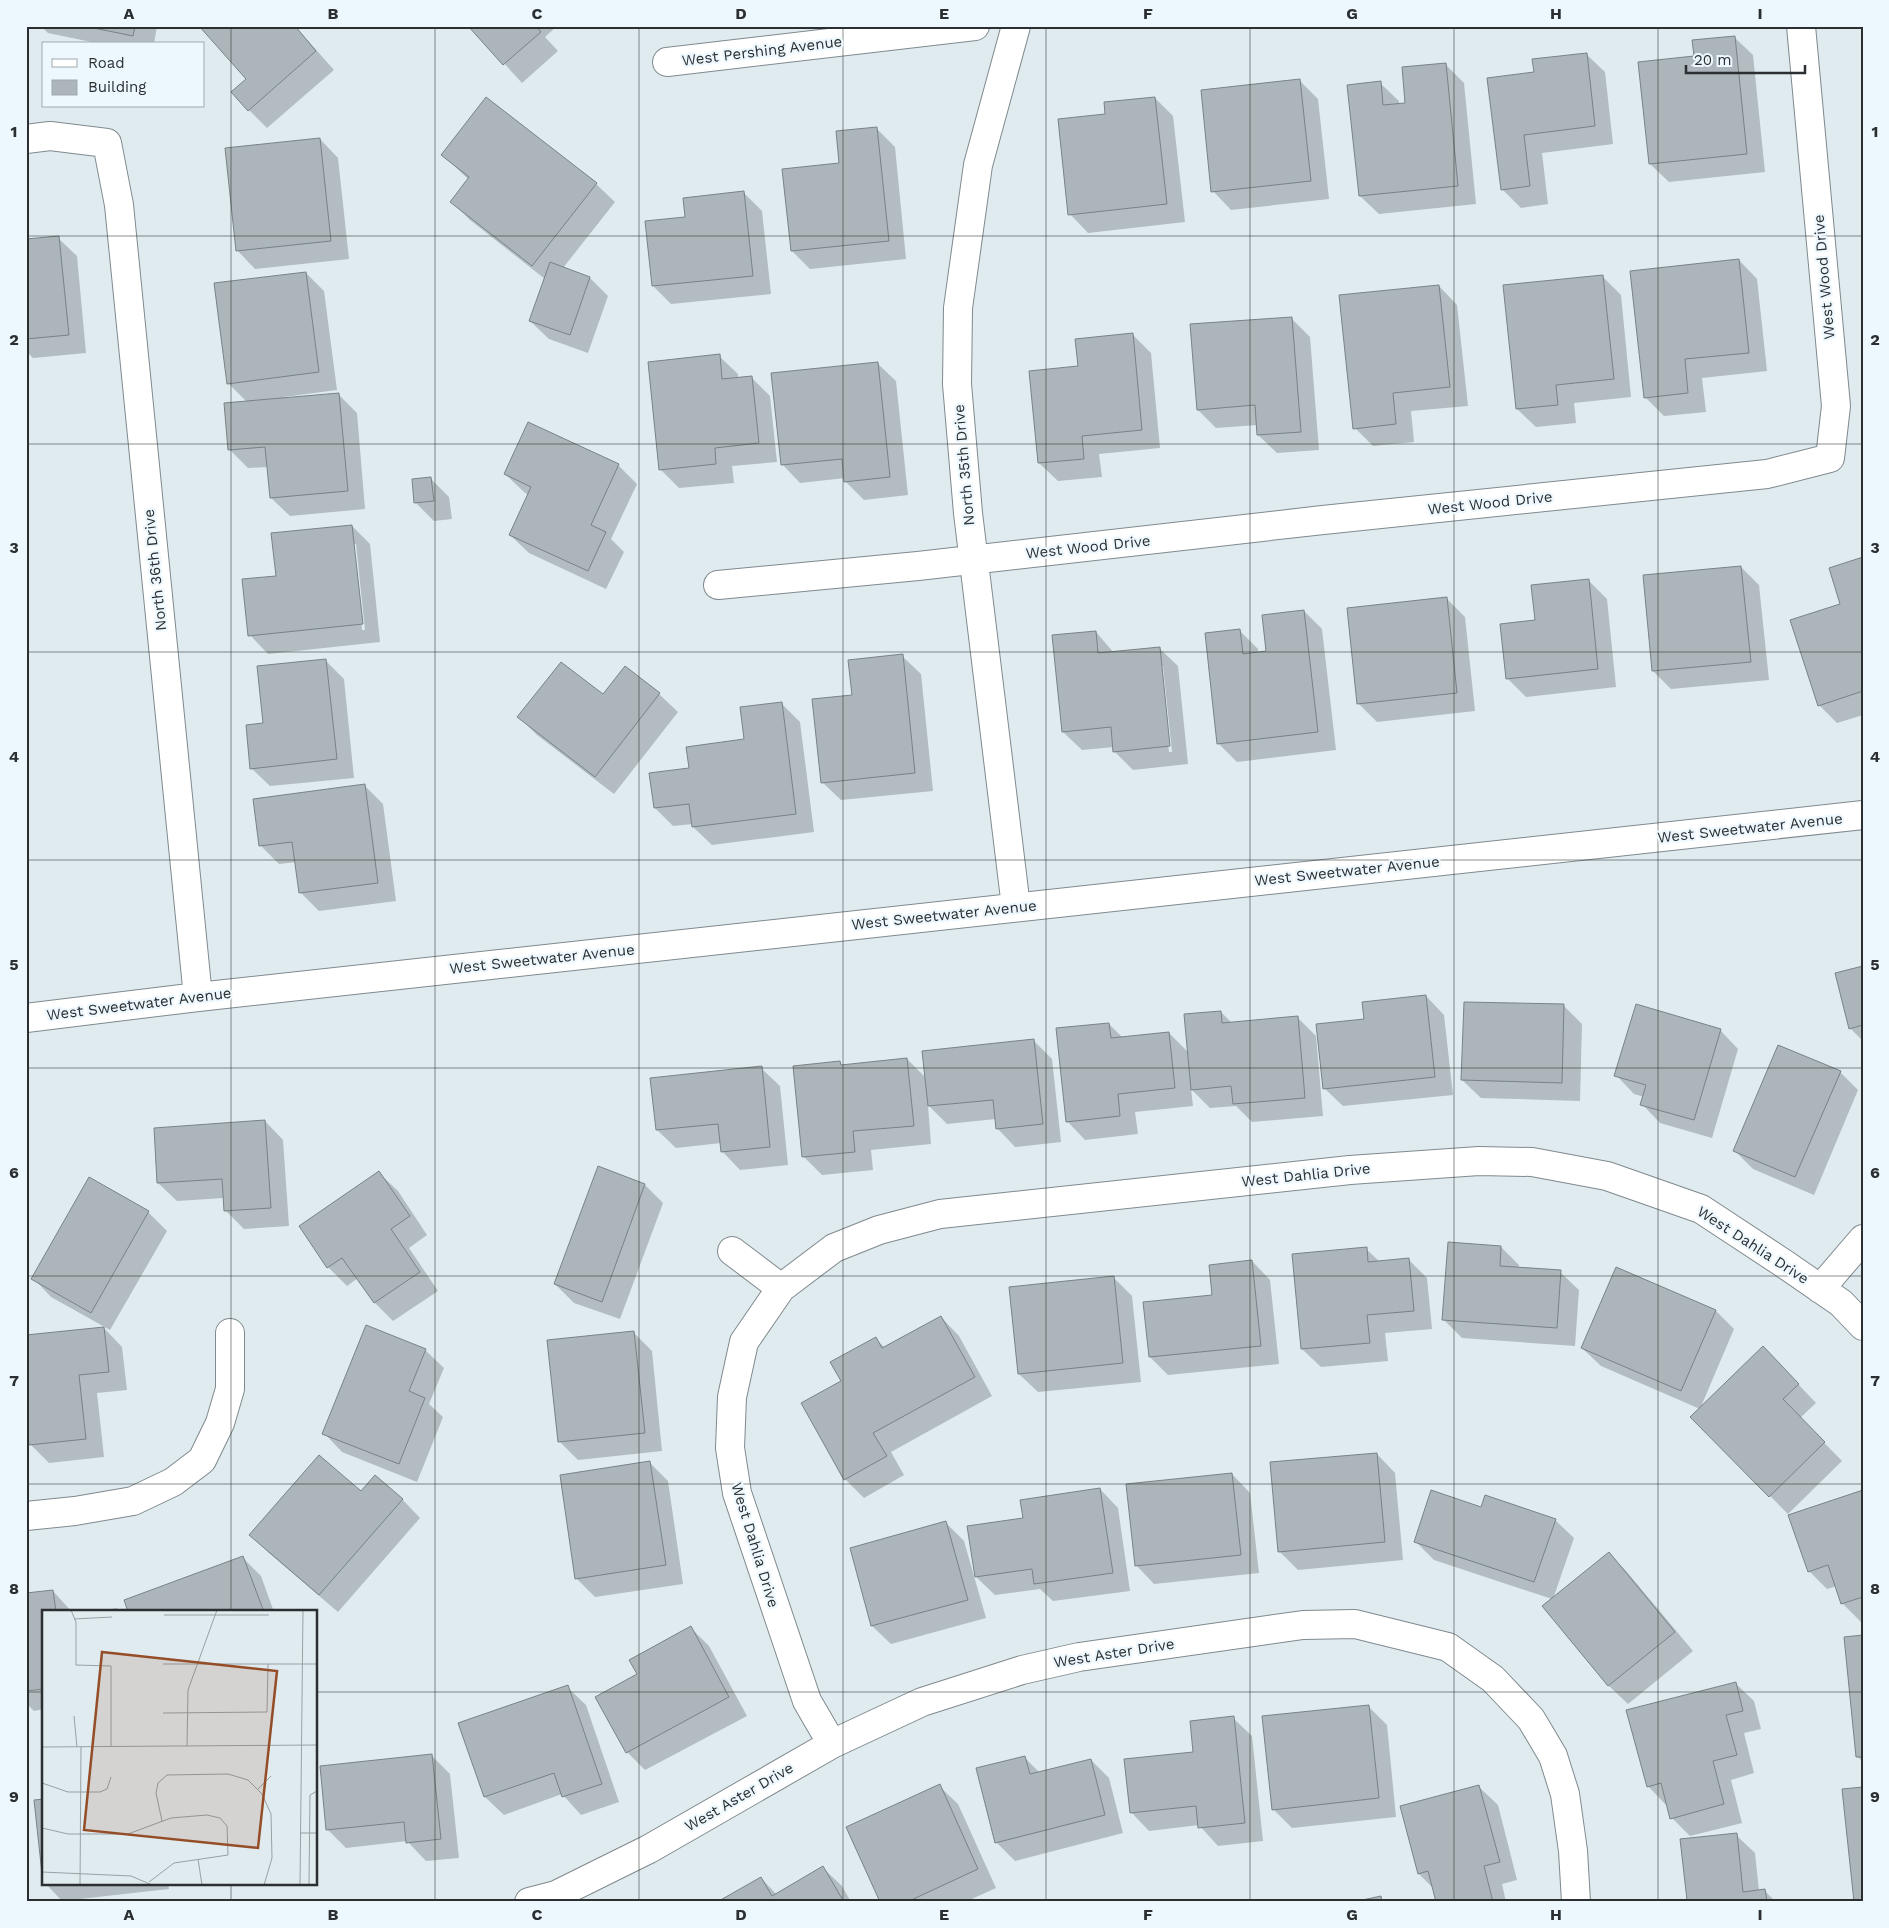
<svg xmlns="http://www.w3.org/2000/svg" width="1889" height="1928" font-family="'Work Sans',sans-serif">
<rect width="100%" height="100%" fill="#e0ebf0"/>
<path fill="#0003" fill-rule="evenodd" d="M26 26 29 50H26Z
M41 26H157L154 44H101L48 33Z
M295 26 334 70 267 128 249 110 247 79Z
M470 26H557L545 37 558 51 522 83Z
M1734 37 1753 55 1765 172 1669 182 1650 164Z
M1586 54 1605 72 1613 144 1542 153 1548 204 1521 208 1502 189 1535 73Z
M1445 64 1464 83 1476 204 1379 214 1360 196 1380 83 1399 101V105L1407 104Z
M1300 81 1318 99 1329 199 1231 210 1213 191Z
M1155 98 1173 116 1185 222 1088 233 1070 214 1107 115Z
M486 99 596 184 615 202 563 268 590 278 608 296 588 353 549 339 530 321 545 279 470 220 452 202 469 180 443 155Z
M876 128 895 147 906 259 810 269 792 251 840 165Z
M320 139 338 158 349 259 255 269 237 250Z
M744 193 762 211 771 294 671 304 653 286 686 218Z
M58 238 77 256 86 353 33 358 26 351V241Z
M1739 260 1757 279 1767 371 1702 378 1706 412 1664 416 1645 397Z
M306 273 324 291 337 390 284 397V399L338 394 357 413 365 509 290 516 271 498 268 467 248 468 230 450 247 402 228 383Z
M1602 276 1621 295 1631 397 1574 403 1576 423 1536 427 1517 409 1505 286Z
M1439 286 1457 305 1468 406 1411 411 1414 442 1373 446 1355 428Z
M1291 318 1310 337 1319 450 1277 453 1258 435 1257 425 1216 428 1198 410Z
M1132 334 1151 353 1160 448 1099 454 1102 477 1058 481 1039 463 1079 367Z
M719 356 738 374V379L751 377 770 396 777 462 732 466 734 483 679 488 661 470 649 363Z
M877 363 896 381 908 495 864 500 846 482 845 478 800 483 782 464Z
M618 465 637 484 611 539 624 552 606 589 529 553 510 535 528 495 524 492 505 474Z
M431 479 449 497 452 519 434 521 415 502Z
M352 526 370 544 380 642 268 654 250 635 277 577ZM353 544H356L365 630H362Z
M1863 558V715L1837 723 1819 705 1842 605Z
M1741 567 1759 585 1769 680 1671 689 1653 671Z
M1588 580 1607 599 1616 687 1526 697 1507 678 1536 621Z
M1446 598 1465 617 1475 711 1377 722 1358 703Z
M1304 611 1322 629 1336 750 1237 762 1219 744 1239 630 1258 649V653L1268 652Z
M1096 632 1114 653 1159 648 1178 666 1188 764 1133 770 1114 751V747L1082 750 1063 732ZM1160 666H1163L1172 752H1169Z
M902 656 921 674 933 791 841 800 822 782 853 696Z
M325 660 344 679 354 778 270 786 251 768 264 724Z
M626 668 659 694 678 712 614 794 537 735 519 717 603 696Z
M781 703 800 722 814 832 712 845 693 827V824L673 826 655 808 690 769 746 740Z
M26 752 29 771H26Z
M365 786 383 804 396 901 319 911 300 892 296 862 279 864 261 846Z
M1863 967V1041L1850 1028Z
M1426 996 1444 1015 1453 1095 1343 1106 1324 1088 1365 1020Z
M1564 1006 1582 1024 1580 1101 1481 1098 1462 1080Z
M1221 1012 1232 1023 1297 1017 1316 1036 1323 1116 1252 1122 1236 1106 1210 1108 1191 1089 1193 1106 1135 1112 1138 1134 1085 1140 1067 1121 1109 1024 1123 1038 1169 1033 1189 1053Z
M1720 1030 1738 1049 1712 1138 1660 1123 1642 1104 1644 1097 1634 1094 1616 1075Z
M1033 1040 1052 1059 1061 1142 1015 1147 997 1128 996 1119 947 1124 928 1105 931 1144 871 1150 873 1170 822 1175 804 1157 840 1063 843 1066 907 1059 926 1078Z
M761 1068 780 1086 788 1165 740 1170 722 1151 721 1143 676 1148 657 1130Z
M1840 1072 1858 1090 1814 1195 1753 1169 1734 1150Z
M265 1121 283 1140 289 1226 244 1229 225 1210 224 1198 177 1201 158 1183Z
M379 1173 398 1191 427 1235 409 1248 438 1291 393 1321 375 1303 358 1278 347 1286 328 1267 300 1226Z
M90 1179 148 1212 167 1231 110 1330 51 1297 33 1278Z
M645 1185 663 1203 620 1319 574 1303 555 1284Z
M1501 1247 1519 1265V1269L1560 1272 1579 1290 1575 1346 1462 1338 1443 1319Z
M1366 1249 1380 1262 1408 1259 1427 1278 1432 1329 1385 1333 1388 1361 1321 1367 1302 1349Z
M1252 1261 1270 1280 1279 1364 1168 1375 1150 1357Z
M1616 1268 1716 1311 1734 1329 1700 1409 1601 1366 1582 1348Z
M1113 1277 1132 1296 1141 1382 1038 1392 1019 1374Z
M941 1317 959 1336 992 1396 891 1452 904 1475 864 1498 845 1479 843 1382 876 1339 885 1348Z
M104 1328 122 1347 127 1390 97 1393 104 1457 49 1463 30 1444Z
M633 1332 652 1351 662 1451 578 1460 559 1441Z
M425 1350 444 1368 429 1404 443 1417 417 1482 342 1452 324 1433Z
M1781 1366 1816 1403 1800 1418 1842 1461 1788 1514 1692 1417Z
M1377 1454 1395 1473 1403 1560 1298 1570 1279 1551Z
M650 1463 668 1481 683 1584 595 1597 576 1578Z
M1232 1474 1250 1493 1259 1573 1154 1584 1136 1565Z
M1100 1489 1118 1508 1130 1591 1053 1601 1040 1589 995 1595 975 1576 1024 1519Z
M1863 1491V1622H1861L1843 1604 1837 1586 1827 1589 1809 1571Z
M362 1493 402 1499 420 1518 338 1612 269 1553 251 1535Z
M1481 1508 1555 1520 1574 1538 1553 1599 1609 1553 1627 1572 1693 1651 1628 1704 1609 1686 1544 1606 1552 1599 1434 1560 1415 1541Z
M946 1523 964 1541 986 1618 891 1644 872 1626 851 1549Z
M243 1558 261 1576 274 1612H129Z
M53 1591 72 1612H44V1709L34 1711 26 1703V1595Z
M691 1628 709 1646 747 1716 645 1770 627 1752Z
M1863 1636V1762L1858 1757Z
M1735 1683 1754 1701 1761 1729 1744 1733 1754 1773 1731 1780 1742 1823 1690 1836 1672 1818 1668 1804 1666 1805 1648 1786Z
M567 1687 586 1705 619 1802 581 1815 562 1794 504 1815 485 1797 460 1724Z
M1368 1706 1387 1725 1396 1817 1292 1828 1273 1809Z
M1233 1718 1252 1736 1263 1841 1218 1846 1199 1825 1149 1831 1131 1812Z
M432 1756 450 1774 459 1858 426 1861 407 1841 346 1848 327 1829Z
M1024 1757 1040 1773 1091 1760 1109 1778 1123 1833 1015 1861 996 1842Z
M939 1786 958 1804 996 1888 965 1902H881Z
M1479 1787 1498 1805 1517 1880 1502 1884 1506 1902H1438L1434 1889 1419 1874Z
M1736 1835 1755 1853 1759 1891H1765L1776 1902H1684L1688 1901Z
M823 1868 842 1886 851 1902H720L761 1878 777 1895Z
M46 1884H168L169 1889 62 1901Z"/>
<path fill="#abb5ba" stroke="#788287" d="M84 26H135L133 36Z
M199 26H295L316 51 248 111 231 92 246 79Z
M468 26H536L541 32 503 65Z
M1735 36 1747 154 1649 164 1638 62 1694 56 1692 40Z
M1587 53 1595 126 1524 135 1530 186 1501 190 1487 78 1534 72 1532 59Z
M1446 63 1458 186 1359 196 1347 85 1381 81 1383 105 1405 103 1402 67Z
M1300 79 1311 181 1211 192 1201 90Z
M486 97 597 183 532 266 450 202 469 177 441 155Z
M1155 97 1167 204 1068 215 1058 119 1105 114 1104 102Z
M877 127 889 241 791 251 782 169 839 163 836 131Z
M320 138 331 241 236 251 225 148Z
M744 191 753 276 652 286 645 221 685 217 683 198Z
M59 236 69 335 26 339V239Z
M1739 259 1749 353 1685 359 1688 393 1644 398 1630 271Z
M550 262 590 277 570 335 529 321Z
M306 272 319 372 227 384 214 283Z
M1603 275 1614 379 1556 385 1558 405 1516 409 1503 285Z
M1439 285 1450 387 1393 393 1396 424 1353 429 1339 295Z
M1292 317 1301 432 1257 435 1255 405 1197 410 1190 324Z
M1133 333 1142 430 1082 436 1084 459 1038 463 1029 371 1078 366 1075 339Z
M720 354 722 379 752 376 759 443 715 448 716 464 659 470 648 362Z
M878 362 890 477 844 482 842 459 781 465 771 373Z
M339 393 348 491 270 498 265 447 228 450 224 403Z
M528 422 619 464 591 525 606 532 588 571 509 535 531 487 504 474Z
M431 477 434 501 414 503 412 479Z
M352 525 363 624 248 636 242 579 276 576 271 533Z
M1863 557V691L1818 706 1790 620 1840 604 1829 568Z
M1741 566 1751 662 1652 671 1643 575Z
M1589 579 1598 669 1506 679 1500 624 1535 620 1531 585Z
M1447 597 1457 693 1357 704 1347 608Z
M1304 610 1318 732 1217 744 1205 633 1240 629 1243 654 1266 651 1262 615Z
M1096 631 1098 653 1160 647 1170 746 1113 752 1111 727 1062 732 1052 635Z
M903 654 915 773 821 783 812 699 852 695 848 660Z
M326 659 337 759 250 769 246 725 263 723 257 666Z
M561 662 603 694 625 666 660 693 595 777 517 717Z
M782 702 796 814 692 827 689 804 654 808 649 773 689 768 686 747 744 739 740 707Z
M365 784 378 883 299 893 292 842 259 846 253 799Z
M1863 966V1025L1849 1029 1835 973Z
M1426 995 1435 1077 1323 1089 1316 1024 1364 1019 1362 1002Z
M1464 1002 1564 1004 1562 1083 1461 1080Z
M1636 1004 1721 1029 1694 1120 1640 1105 1646 1085 1614 1076Z
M1221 1011 1222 1023 1298 1016 1305 1098 1233 1104 1231 1086 1191 1090 1184 1014Z
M1109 1023 1111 1038 1169 1032 1175 1088 1118 1094 1120 1116 1066 1122 1056 1028Z
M1034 1039 1043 1124 996 1129 993 1100 928 1106 922 1051Z
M1778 1045 1841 1071 1795 1177 1733 1151Z
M907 1058 914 1126 853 1131 855 1152 802 1157 793 1066 840 1061 841 1065Z
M762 1066 770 1147 721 1152 718 1124 656 1130 650 1078Z
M265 1120 271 1208 224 1211 222 1179 157 1183 154 1128Z
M598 1166 645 1184 602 1302 554 1284Z
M379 1171 410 1216 391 1229 420 1272 374 1303 342 1258 327 1268 299 1226Z
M89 1177 149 1211 91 1313 31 1279Z
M1448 1242 1501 1246 1500 1266 1561 1270 1557 1328 1442 1320Z
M1367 1247 1368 1262 1409 1258 1414 1311 1367 1315 1370 1343 1301 1349 1292 1254Z
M1252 1260 1261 1346 1149 1357 1143 1302 1212 1295 1209 1265Z
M1616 1267 1716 1310 1681 1391 1581 1348Z
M1114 1276 1123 1363 1018 1374 1009 1287Z
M941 1316 975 1377 873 1433 887 1456 844 1480 801 1403 841 1381 830 1362 876 1337 882 1348Z
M366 1325 426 1349 409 1391 425 1398 399 1464 322 1434Z
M104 1327 109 1372 79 1375 86 1439 29 1445 26 1416V1335Z
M634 1331 645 1433 558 1442 547 1340Z
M1763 1346 1799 1384 1783 1399 1825 1442 1769 1497 1690 1417Z
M1377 1453 1385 1542 1278 1552 1270 1462Z
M319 1455 361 1491 375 1475 403 1499 319 1595 249 1535Z
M650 1461 666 1565 575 1579 560 1475Z
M1232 1473 1241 1555 1135 1566 1126 1484Z
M1100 1488 1113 1573 1034 1584 1032 1569 975 1577 967 1526 1023 1518 1020 1500Z
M1431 1490 1481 1507 1485 1495 1556 1519 1534 1582 1414 1542Z
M1863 1490V1597L1841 1604 1828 1565 1808 1572 1788 1515Z
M946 1521 968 1600 871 1626 850 1548Z
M1609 1552 1675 1632 1608 1686 1542 1606Z
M243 1556 264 1612H128L124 1600Z
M53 1590 56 1612H44V1689L26 1691V1593Z
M117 1609 118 1612H87Z
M691 1626 729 1697 626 1753 595 1697 637 1674 629 1660Z
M1863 1635V1757H1856L1844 1637Z
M1736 1682 1743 1711 1726 1715 1737 1755 1713 1761 1724 1804 1670 1819 1661 1783 1647 1787 1626 1710Z
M568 1685 602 1784 562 1797 554 1773 484 1797 458 1723Z
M1369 1705 1379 1798 1272 1810 1262 1716Z
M1234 1716 1245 1823 1198 1828 1196 1806 1130 1813 1124 1759 1193 1752 1190 1721Z
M432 1754 441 1839 406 1843 404 1822 326 1830 320 1766Z
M1025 1756 1030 1774 1091 1759 1105 1815 995 1843 976 1768Z
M940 1784 978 1869 907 1902H880L846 1827Z
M1479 1785 1500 1862 1484 1866 1493 1902H1436L1428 1871 1418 1874 1400 1806Z
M1863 1787V1902H1854L1842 1789Z
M44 1799V1883H43L34 1800Z
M1737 1833 1743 1892 1765 1889 1767 1902H1672L1687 1900 1680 1839Z
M823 1866 844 1902H717L761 1877 772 1896Z
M1381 1896 1382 1902H1353Z"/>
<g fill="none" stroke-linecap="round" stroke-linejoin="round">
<defs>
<path id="minor" d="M1016 26 978 165 958 308 957 384 968 513 1016 907
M667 62 975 26
M26 139 50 136 107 143 119 205 198 997
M718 585 918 566 1323 520 1767 474 1830 458 1836 406 1801 26
M26 1018 198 997 1863 815
M732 1251 781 1288
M1820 1289 1863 1239
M26 1516 75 1511 133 1501 173 1482 202 1460 220 1423 230 1389V1333
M832 1744 807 1701 737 1493 730 1448 732 1397 744 1342 781 1288 834 1248 879 1230 940 1214 1350 1170 1479 1161 1532 1162 1607 1176 1701 1209 1783 1263 1841 1303 1863 1326
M529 1902 556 1895 649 1849 832 1744 922 1702 1022 1670 1079 1657 1303 1625 1355 1624 1448 1647 1493 1679 1531 1719 1553 1756 1565 1794 1573 1851 1576 1902"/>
</defs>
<use href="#minor" stroke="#7f898e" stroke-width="30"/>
<use href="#minor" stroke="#fff" stroke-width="28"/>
</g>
<path fill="none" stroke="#2b2f31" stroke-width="1" stroke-opacity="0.55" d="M231 26V1612M435 26V1902M639 26V1902M843 26V1902M1046 26V1902M1250 26V1902M1454 26V1902M1658 26V1902M26 236H1863M26 444H1863M26 652H1863M26 860H1863M26 1068H1863M26 1276H1863M26 1484H1863M26 1692H44M316 1692H1863M231 1884V1902"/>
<g text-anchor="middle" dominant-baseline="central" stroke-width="4.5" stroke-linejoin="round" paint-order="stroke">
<g font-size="15" fill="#2b2f31" stroke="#edf8fe">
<text transform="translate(762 51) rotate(-7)">West Pershing Avenue</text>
<text transform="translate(1824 277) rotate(-95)">West Wood Drive</text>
<text transform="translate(964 465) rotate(-95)">North 35th Drive</text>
<text transform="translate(1490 503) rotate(-6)">West Wood Drive</text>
<text transform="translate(1088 547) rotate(-6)">West Wood Drive</text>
<text transform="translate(155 570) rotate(-96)">North 36th Drive</text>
<text transform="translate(1750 828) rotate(-6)">West Sweetwater Avenue</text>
<text transform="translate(1347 871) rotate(-6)">West Sweetwater Avenue</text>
<text transform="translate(944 915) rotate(-6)">West Sweetwater Avenue</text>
<text transform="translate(542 959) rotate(-6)">West Sweetwater Avenue</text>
<text transform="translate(139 1004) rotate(-7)">West Sweetwater Avenue</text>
<text transform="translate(1306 1175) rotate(-6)">West Dahlia Drive</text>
<text transform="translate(1753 1245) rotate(33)">West Dahlia Drive</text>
<text transform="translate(755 1545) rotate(73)">West Dahlia Drive</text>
<text transform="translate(1114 1653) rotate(-9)">West Aster Drive</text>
<text transform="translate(739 1797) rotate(-30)">West Aster Drive</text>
</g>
</g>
<g transform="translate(42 1610)">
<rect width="275" height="275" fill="#e0ebf0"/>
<path fill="none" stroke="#98a0a4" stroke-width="1" d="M29 0 34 12V55L69 56V136M122 5H227M32 9 70 7M121 54H275M121 103 225 102 226 54M32 106 35 137M145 136 146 80 175 0M0 137 275 135M0 173 26 182H58L65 179 69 167M216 179 229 166M120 211 114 183 116 173 125 165 186 164 206 170 220 184 229 204 230 248 222 275M0 218 26 224H86L129 208 165 205 178 208 185 216 186 245 132 253 107 272M259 223H275M156 249 160 275M0 262 89 266 110 275M38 275 39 137M258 275 261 0M267 275 268 185 275 181"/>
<path fill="#944d27" fill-opacity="0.15" stroke="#944d27" stroke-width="2.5" d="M60 42 235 61 216 238 42 220Z"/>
<rect width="275" height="275" fill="none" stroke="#2b2f31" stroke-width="2.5"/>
</g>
<rect width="1889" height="1928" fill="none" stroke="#edf8fe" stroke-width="55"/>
<rect x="42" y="42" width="162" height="65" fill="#edf8fe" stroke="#9fa8ac"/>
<rect x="52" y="59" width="25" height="8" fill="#ffffff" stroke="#9fa8ac"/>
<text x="88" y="68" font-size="15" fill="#2b2f31">Road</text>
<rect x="52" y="80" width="25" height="15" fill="#abb5ba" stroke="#9fa8ac"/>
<text x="88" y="92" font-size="15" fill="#2b2f31">Building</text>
<path d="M1686 65v8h119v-8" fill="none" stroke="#2b2f31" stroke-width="2.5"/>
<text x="1694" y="65" font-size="15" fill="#2b2f31" stroke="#edf8fe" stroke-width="4" paint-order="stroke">20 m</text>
<rect x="28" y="28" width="1834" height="1872" fill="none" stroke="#2b2f31" stroke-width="2"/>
<g font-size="16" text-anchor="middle" font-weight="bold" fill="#2b2f31">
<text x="129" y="19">A</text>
<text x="333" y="19">B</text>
<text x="537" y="19">C</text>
<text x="741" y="19">D</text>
<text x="944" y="19">E</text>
<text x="1148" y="19">F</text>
<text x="1352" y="19">G</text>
<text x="1556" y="19">H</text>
<text x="1760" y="19">I</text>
<text x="14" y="137">1</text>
<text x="1875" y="137">1</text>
<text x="14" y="345">2</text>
<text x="1875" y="345">2</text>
<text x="14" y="553">3</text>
<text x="1875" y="553">3</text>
<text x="14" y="762">4</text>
<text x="1875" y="762">4</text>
<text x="14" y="970">5</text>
<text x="1875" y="970">5</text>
<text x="14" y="1178">6</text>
<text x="1875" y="1178">6</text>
<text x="14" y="1386">7</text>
<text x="1875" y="1386">7</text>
<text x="14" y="1594">8</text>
<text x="1875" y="1594">8</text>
<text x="14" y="1802">9</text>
<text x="1875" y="1802">9</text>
<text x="129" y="1920">A</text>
<text x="333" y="1920">B</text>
<text x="537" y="1920">C</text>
<text x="741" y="1920">D</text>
<text x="944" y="1920">E</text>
<text x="1148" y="1920">F</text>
<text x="1352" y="1920">G</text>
<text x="1556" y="1920">H</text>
<text x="1760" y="1920">I</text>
</g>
</svg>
